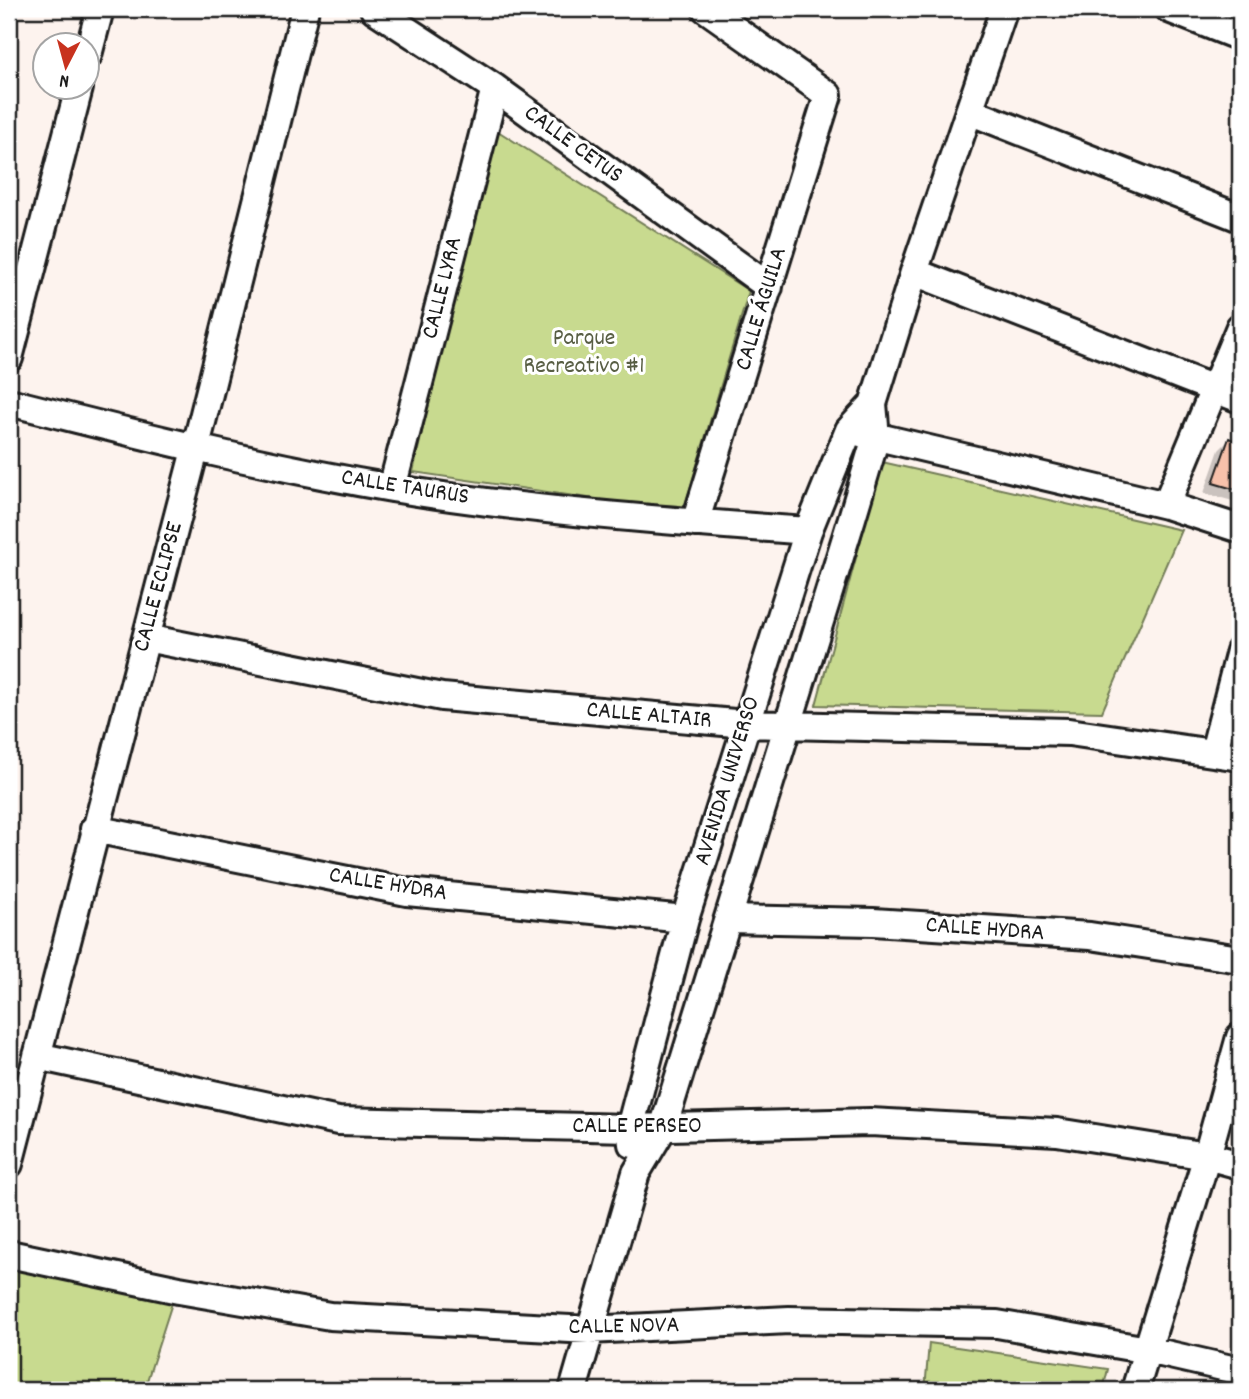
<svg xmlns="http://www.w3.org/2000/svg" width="1249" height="1399" font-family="Dekko,sans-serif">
<rect width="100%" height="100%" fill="#fdf3ee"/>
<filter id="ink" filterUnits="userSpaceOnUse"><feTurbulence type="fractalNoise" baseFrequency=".0143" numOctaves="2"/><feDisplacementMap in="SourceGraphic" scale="14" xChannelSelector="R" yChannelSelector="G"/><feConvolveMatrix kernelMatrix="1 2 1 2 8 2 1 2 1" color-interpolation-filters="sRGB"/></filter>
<g filter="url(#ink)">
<path fill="#c8da8f" stroke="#727b56" stroke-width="2" d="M490 126 749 291 683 512 413 472Z
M882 462 1181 530 1102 712 816 705Z
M9 1262 173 1300 144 1390H9Z
M929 1343 1108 1369 1103 1390H925Z"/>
<path fill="#0003" d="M1229 440 1240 445V503L1204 493 1219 450Z"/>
<path fill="#f7c1ab" stroke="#1c1c1c" stroke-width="2" d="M1229 438 1240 443V491L1213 483Z"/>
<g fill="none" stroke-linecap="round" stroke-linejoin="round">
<defs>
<path id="minor" d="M374 9 495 88 769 287
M1169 9 1240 37
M88 55 100 9
M969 111 1240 218
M914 272 1240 399
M9 358 79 88
M9 402C136 434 262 466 392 488 529 511 669 521 808 531
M861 433 1166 505 1240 529
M392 488 495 88
M1166 505 1240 327
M695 523 828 95 706 9
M146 638 442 697 746 724 1069 732 1240 757
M1214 752 1240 651
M94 829 407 892 685 919
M728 919 873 922 1090 936 1240 959
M37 1056 338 1121 630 1128 870 1122 1057 1132 1207 1156 1240 1165
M632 1144 630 1128 685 919 808 531 849 430 873 404
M9 1164 195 450 305 9
M9 1254 179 1290 330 1316 589 1330 789 1320 997 1324 1148 1350 1240 1371
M573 1390 636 1173 663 1128 852 518 876 437 873 404 914 272 1004 9
M1135 1390 1207 1156 1240 1037"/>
</defs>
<use href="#minor" stroke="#1c1c1c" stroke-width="32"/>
<use href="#minor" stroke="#fff" stroke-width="26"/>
</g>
</g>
<g text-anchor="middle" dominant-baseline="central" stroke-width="6" stroke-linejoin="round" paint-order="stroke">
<g font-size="24" fill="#1c1c1c" stroke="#fff">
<text transform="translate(573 145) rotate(36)">CALLE CETUS</text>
<text transform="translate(443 288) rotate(-76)">CALLE LYRA</text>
<text transform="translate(762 309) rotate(-73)">CALLE ÁGUILA</text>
<text transform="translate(405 488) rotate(9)">CALLE TAURUS</text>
<text transform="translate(159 587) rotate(-75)">CALLE ECLIPSE</text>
<text transform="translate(649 716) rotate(5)">CALLE ALTAIR</text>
<text transform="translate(728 781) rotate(-73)">AVENIDA UNIVERSO</text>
<text transform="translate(388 885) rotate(9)">CALLE HYDRA</text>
<text transform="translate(985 930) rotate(4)">CALLE HYDRA</text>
<text x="637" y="1127">CALLE PERSEO</text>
<text transform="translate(624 1327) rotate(-1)">CALLE NOVA</text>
</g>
<g font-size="24" fill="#585e44" stroke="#fff">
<text x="584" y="339">Parque<tspan x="584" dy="28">Recreativo #1</tspan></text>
</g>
</g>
<rect width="1249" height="1399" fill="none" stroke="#fff" stroke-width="35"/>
<rect x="18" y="18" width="1214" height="1364" fill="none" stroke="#1c1c1c" stroke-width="2.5" filter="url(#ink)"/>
<g transform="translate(66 66) rotate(186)"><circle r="33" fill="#ffffff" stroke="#a4a4a4" stroke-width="2"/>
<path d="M0-5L12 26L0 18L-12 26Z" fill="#c8321e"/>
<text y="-10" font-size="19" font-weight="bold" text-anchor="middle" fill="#1c1c1c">N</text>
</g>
</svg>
